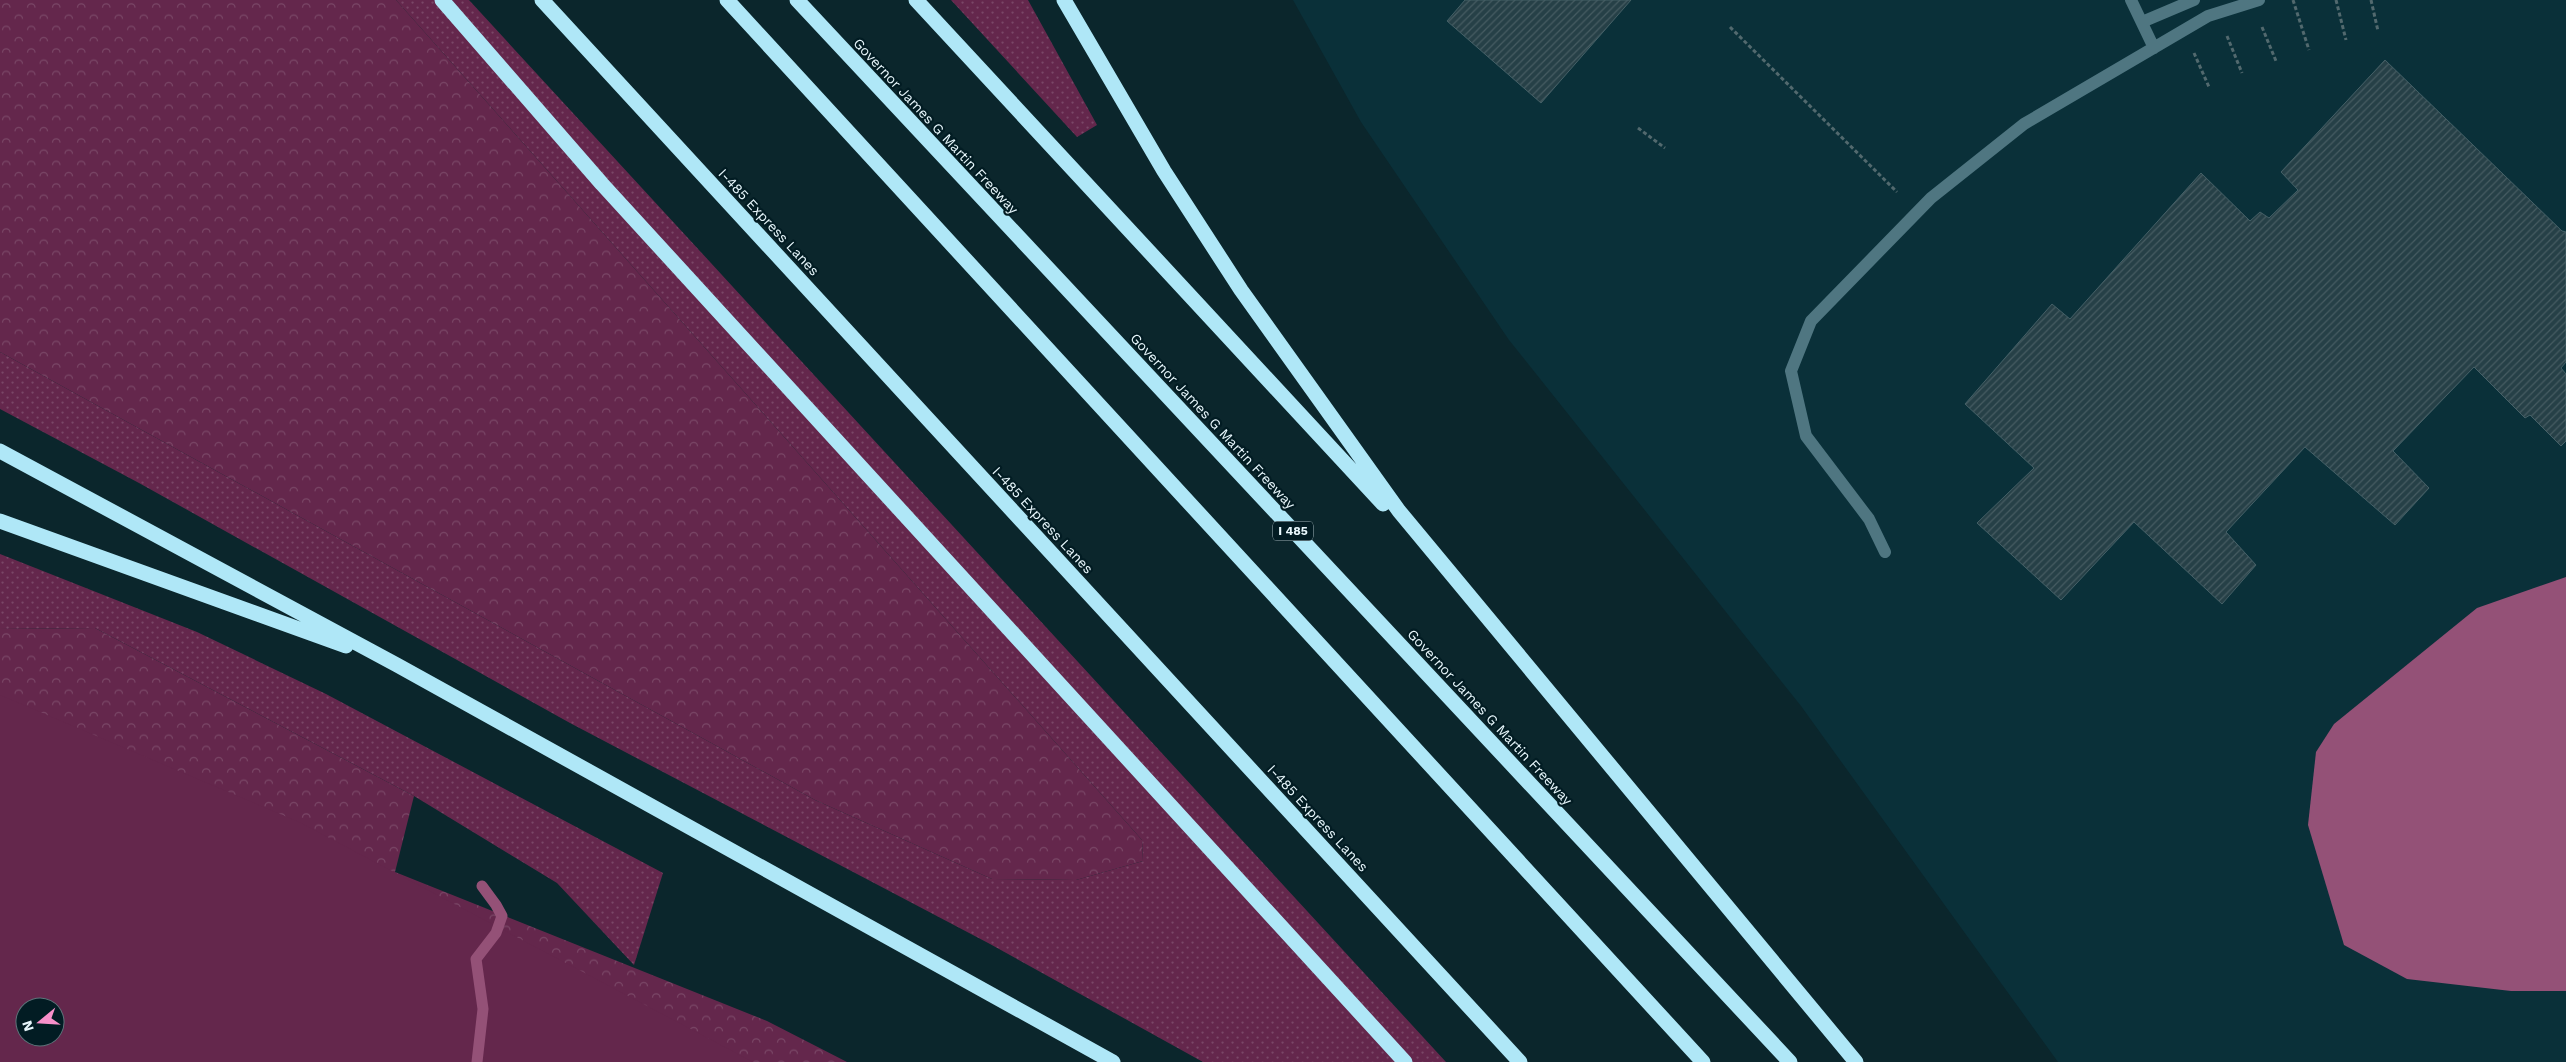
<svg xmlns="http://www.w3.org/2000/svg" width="2566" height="1062" font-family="'Work Sans',sans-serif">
<defs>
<pattern id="grass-dots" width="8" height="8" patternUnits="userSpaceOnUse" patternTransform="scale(1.25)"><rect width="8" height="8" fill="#64274c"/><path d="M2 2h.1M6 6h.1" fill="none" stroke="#7a4767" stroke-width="1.8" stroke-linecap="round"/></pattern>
<pattern id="forest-crowns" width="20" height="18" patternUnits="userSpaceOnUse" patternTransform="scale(1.25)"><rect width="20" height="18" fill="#64274c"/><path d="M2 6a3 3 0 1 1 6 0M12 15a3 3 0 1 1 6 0" fill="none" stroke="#7a4767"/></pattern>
<pattern id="building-hatch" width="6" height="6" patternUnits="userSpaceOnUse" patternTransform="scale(1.25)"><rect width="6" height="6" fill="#264047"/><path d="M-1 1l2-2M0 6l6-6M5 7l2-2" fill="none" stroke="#465c62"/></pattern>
</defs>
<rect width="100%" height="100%" fill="#0b262c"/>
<path fill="#0a3039" d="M1293 0H2566V1062H2058L1801 706 1509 340 1361 122Z"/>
<path fill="url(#grass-dots)" d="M396 0H469L1446 1062H1203L990 944 570 723 139 483 0 409V352L815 800 992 879 1076 880 1143 861 1142 840Z
M951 0H1028L1097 125 1077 137Z
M0 554 197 632 326 694 663 873 634 965 557 883 414 796 95 628 0 629Z"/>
<path fill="url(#forest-crowns)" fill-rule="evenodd" d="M0 0H396L1142 840 1143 861 1076 880 992 879 815 800 0 352Z
M95 628 414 796 395 872 767 1021 847 1062H26L0 1041V629ZM25 1007H55V1037H25Z"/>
<path fill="#64274c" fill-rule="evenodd" d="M0 695 301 823 753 1062H0ZM25 1007H55V1037H25Z"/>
<path fill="#945177" d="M2566 577V991H2511L2407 979 2344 945 2308 825 2316 752 2334 724 2477 608Z"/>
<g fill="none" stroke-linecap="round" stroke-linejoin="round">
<path stroke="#945177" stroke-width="11" d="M477 1062 483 1009 476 959 496 933 502 916 496 905 482 886"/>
</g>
<path fill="url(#building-hatch)" stroke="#456067" d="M1465 0H1631L1541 103 1447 21Z
M2385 60 2562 231 2566 232V362L2561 368 2566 374V441L2561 446 2530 415 2525 418 2474 367 2393 451 2429 488 2395 525 2305 447 2226 532 2256 565 2222 604 2134 522 2061 600 1977 523 2034 468 1965 404 2052 304 2070 319 2201 173 2250 221 2260 212 2269 218 2298 190 2281 172Z"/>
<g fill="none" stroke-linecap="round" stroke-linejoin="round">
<path stroke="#52696e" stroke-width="3" stroke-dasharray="4 2.5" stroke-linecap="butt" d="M2293 0 2309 50
M2336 0 2346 40
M2371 0 2378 31
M1730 27 1897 192
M2262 27 2276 61
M2227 36 2242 73
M2194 53 2209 87
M1638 128 1665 148"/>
<path stroke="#4f7681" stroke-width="12" d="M2131 0 2154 48
M2142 22 2194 0
M1885 552 1869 519 1806 436 1791 371 1811 321 1931 198 2024 124 2208 16 2259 0"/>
<path stroke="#afe7f7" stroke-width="15" d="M442 0 602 184 1405 1062
M542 0 1520 1062
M727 0 1703 1062
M797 0 1790 1062
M916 0 1383 504
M1064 0 1164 171 1241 290 1399 511 1856 1062
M0 451 397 665 1113 1062
M0 521 346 646"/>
</g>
<g text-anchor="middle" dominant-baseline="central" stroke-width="4.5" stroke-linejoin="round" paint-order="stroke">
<rect fill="#021c23" stroke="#a4b6bc" stroke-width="1" x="1273" y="521.5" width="40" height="19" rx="4"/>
<g font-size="12" font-weight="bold" fill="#e9f8fd">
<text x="1293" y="531">I 485</text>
</g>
<g font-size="14" fill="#e9f8fd" stroke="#021c23">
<text transform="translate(936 126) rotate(47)">Governor James G Martin Freeway</text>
<text transform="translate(769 222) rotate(47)">I-485 Express Lanes</text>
<text transform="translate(1213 421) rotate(47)">Governor James G Martin Freeway</text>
<text transform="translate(1043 520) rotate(47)">I-485 Express Lanes</text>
<text transform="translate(1490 717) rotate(47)">Governor James G Martin Freeway</text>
<text transform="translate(1318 818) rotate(47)">I-485 Express Lanes</text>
</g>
</g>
<g transform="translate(40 1022) rotate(252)"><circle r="24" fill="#021c23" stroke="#5e747a"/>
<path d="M0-4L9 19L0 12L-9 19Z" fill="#f890ca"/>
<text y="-8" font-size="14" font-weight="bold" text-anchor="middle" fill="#e9f8fd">N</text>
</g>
</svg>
